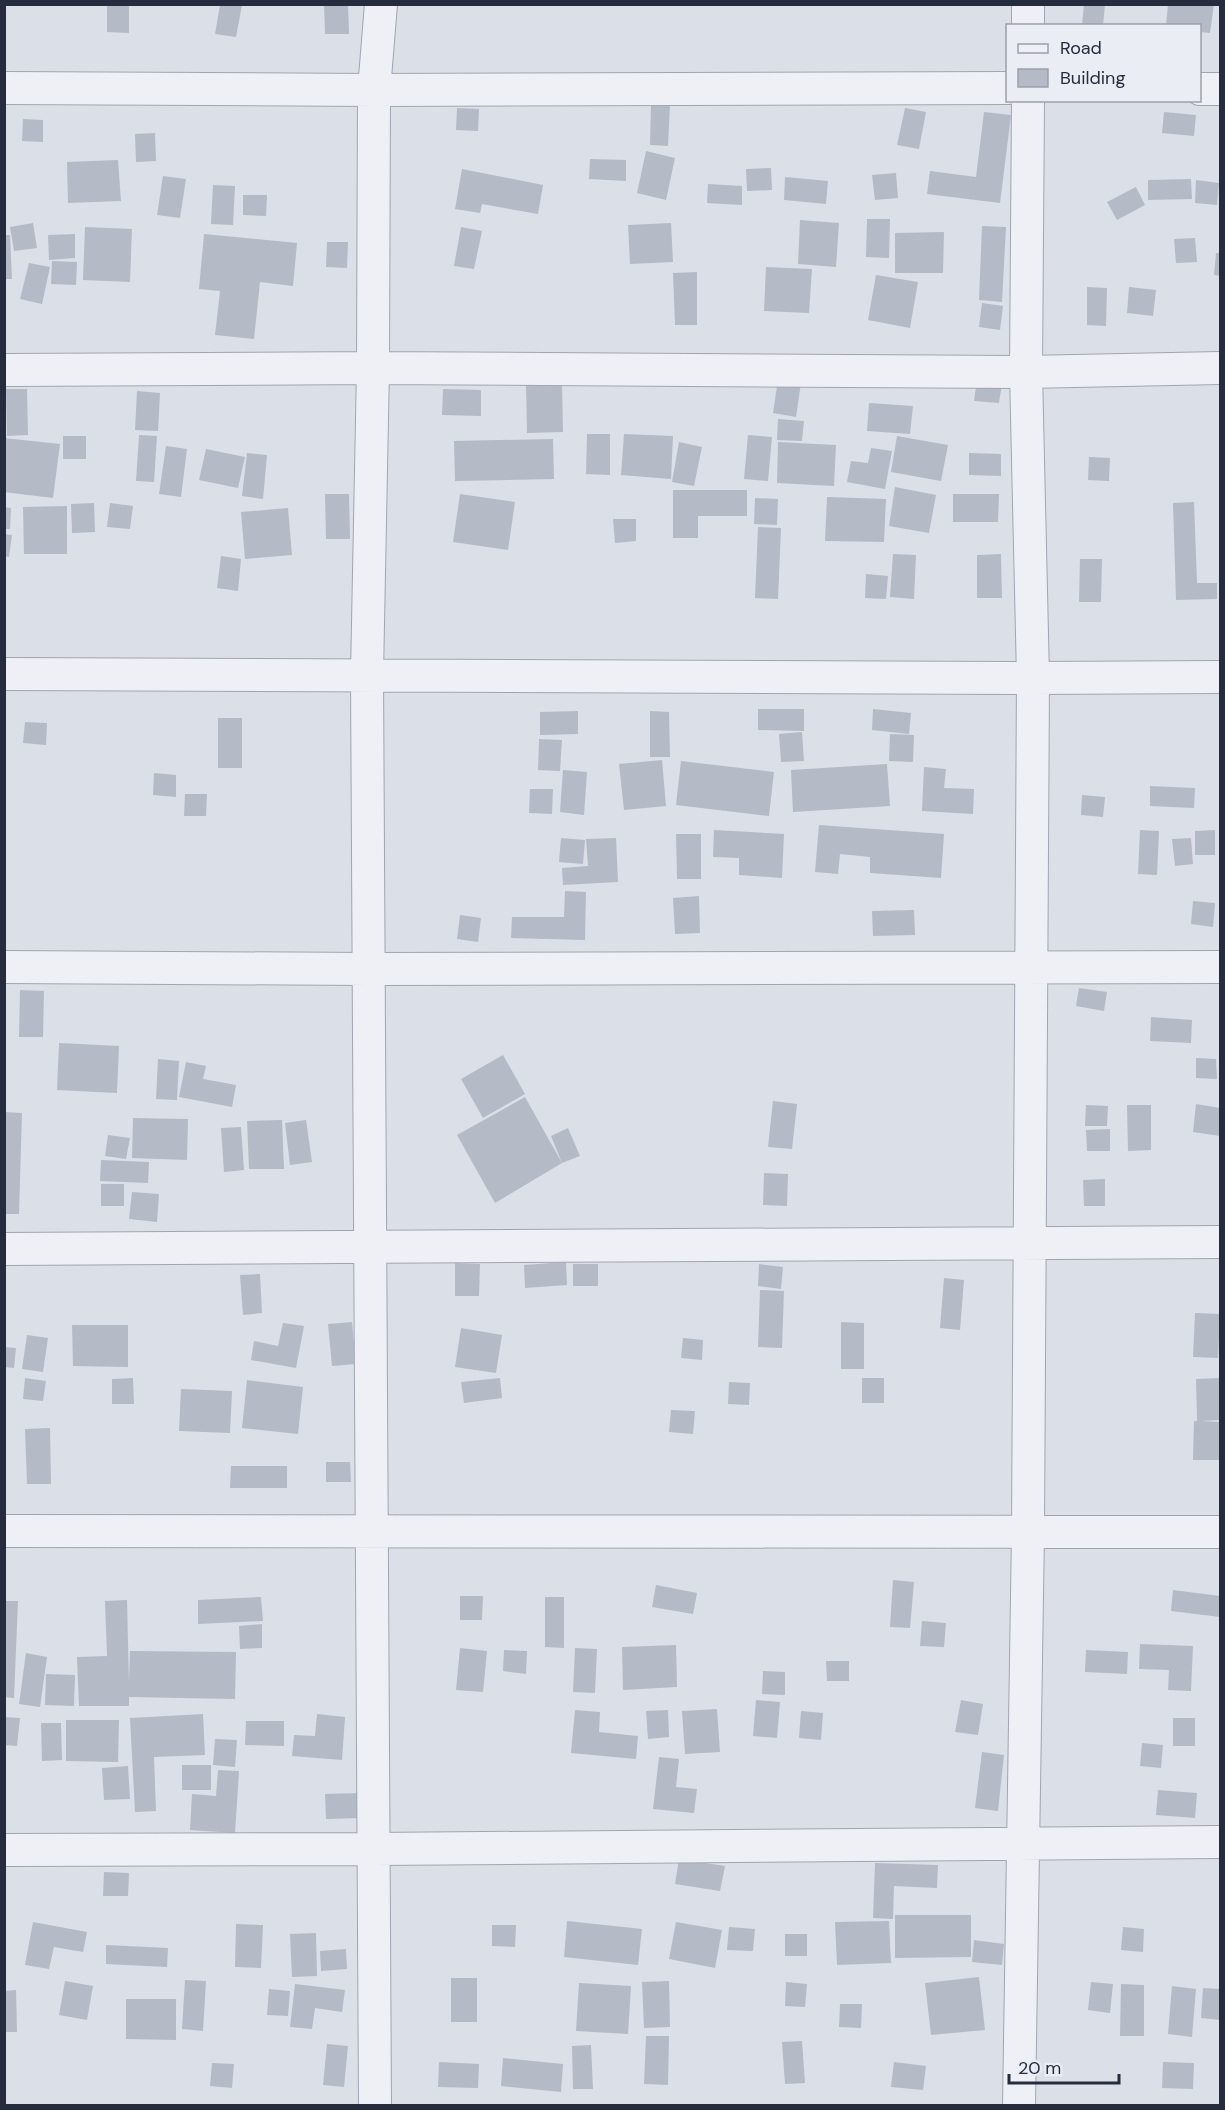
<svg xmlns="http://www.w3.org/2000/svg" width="1225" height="2110" font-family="'DM Sans',sans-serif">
<rect width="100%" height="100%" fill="#dbdfe7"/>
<path fill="#b5bac7" d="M324 4H348L349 34H325Z
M1084 4H1105L1103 26H1082Z
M1168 4H1214L1210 33 1200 32V26H1166Z
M107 5H129V33L107 32Z
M220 5H242L236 37 215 34Z
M651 103 670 104 668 146 650 145Z
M457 108 479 109 478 131 456 130Z
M905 108 926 112 919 149 897 145Z
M984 112 1011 115 1000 203 927 194 930 171 976 177Z
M1164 112 1196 115 1194 136 1162 133Z
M23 119 43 120V142L22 141Z
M155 133 156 161 136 162 135 134Z
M646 151 675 158 666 200 637 193Z
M590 159 626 160V181L589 179Z
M118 160 121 201 68 203 67 162Z
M771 168 772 190 747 191 746 169Z
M462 169 543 185 538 214 482 204 480 213 455 209Z
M896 173 898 198 875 200 872 175Z
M163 176 186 179 180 218 157 215Z
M785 177 828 181 826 204 784 200Z
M1191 179 1192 199 1148 200V180Z
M1196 180 1219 183 1217 205 1195 203Z
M708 184 742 186V205L707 203Z
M213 185 235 186 233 225 211 224Z
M1136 187 1145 205 1117 220 1107 202Z
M243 195H267L266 216 243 215Z
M867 219H890L889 258 866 257Z
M800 220 839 223 836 267 798 264Z
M33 223 37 248 14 251 10 227Z
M671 223 673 262 630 264 628 225Z
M982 226 1006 227 1002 302 979 300Z
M85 227 132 229 130 282 83 280Z
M461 227 482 231 474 269 454 266Z
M944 232 943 273H895V233Z
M75 234V258L49 260 48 235Z
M204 234 297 243 293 286 260 282 254 339 215 335 220 291 199 289Z
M4 235H10L12 279H4Z
M1195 238 1197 262 1176 263 1174 239Z
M327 242H348L347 268 326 267Z
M1216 253H1220V276L1214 275Z
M52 261 77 262 76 285 51 284Z
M29 263 50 267 42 304 20 299Z
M766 267 812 269 809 313 764 311Z
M697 272V325H675L673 273Z
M876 275 918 282 910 328 868 320Z
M1087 287 1107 288 1106 326 1087 325Z
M1129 287 1156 290 1153 316 1127 313Z
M982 303 1003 306 1000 330 979 327Z
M779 373 802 376 796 417 773 413Z
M977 380 1002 383 999 403 974 401Z
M526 383H562L563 432 527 433Z
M6 389H27L28 435 7 436Z
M443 389 481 390V416L442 415Z
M137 391 160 393 158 431 135 430Z
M869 403 913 406 910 434 867 431Z
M778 419 804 421 802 441 777 440Z
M587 434H610V475L586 474Z
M624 434 673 436 671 479 621 475Z
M139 435 157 436 154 482 136 481Z
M748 435 772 437 768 481 744 479Z
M63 436H86V459H63Z
M897 436 948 445 941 481 891 472Z
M4 438 60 444 53 498 4 492Z
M553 439 554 479 455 481 454 441Z
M679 442 702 447 694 486 672 482Z
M778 442 836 445 834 486 777 483Z
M166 446 187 449 181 497 159 494Z
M871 448 892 451 885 489 847 482 851 461 868 463Z
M206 449 245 457 238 488 199 480Z
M247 453 267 455 263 499 242 496Z
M969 453 1001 454V476L969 475Z
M1089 457 1110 458 1109 481 1088 480Z
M895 487 936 495 929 533 889 526Z
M673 490H747V516H698V538H673Z
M325 494H349L350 539H326Z
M460 494 515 502 508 550 453 542Z
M953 494H999L998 522H953Z
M827 497 886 499 884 542 825 541Z
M755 498 778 499 777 525 754 524Z
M1194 502 1197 583H1217V599L1176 600 1173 503Z
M94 503 95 532 72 533 71 504Z
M110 503 133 506 130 529 107 527Z
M67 506V554H24L23 507Z
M4 507 11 508 10 529H4Z
M288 508 292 555 245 559 241 512Z
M613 519H636V541L615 543Z
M758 527 781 528 778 599 755 598Z
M4 534 12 535 9 557 4 556Z
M893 554 916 555 914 599 890 597Z
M1001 554 1002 598H977V555Z
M221 556 241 559 238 591 217 588Z
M1080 559H1102L1101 602H1079Z
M866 574 888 576 886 599 865 598Z
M758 709H804V731L758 730Z
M873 709 911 713 909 734 872 730Z
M578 711V734L540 735V712Z
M650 711 669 712 670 757H650Z
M218 718H242V768H218Z
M25 722 47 723 46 745 23 743Z
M802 732 804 761 781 762 779 734Z
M890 734 914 735 913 762 889 761Z
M539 739 562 740 560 771 538 770Z
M662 760 666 806 624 810 619 764Z
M681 761 774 772 769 816 676 805Z
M887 764 890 806 793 812 791 770Z
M924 767 946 769 944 788 974 789 973 814 922 811Z
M563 770 587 772 584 815 560 812Z
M154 773 176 775V797L153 795Z
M1150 786 1195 788 1194 808 1150 806Z
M530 789H553L552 814 529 813Z
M185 794H207L206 816H184Z
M1082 795 1105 797 1103 817 1081 815Z
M819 825 944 834 941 878 870 873V857L840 854 838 874 815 872Z
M714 830 784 834 782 878 739 875V858L713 857Z
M1140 830 1159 831 1157 875 1138 874Z
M1215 830V855H1195V831Z
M676 834H701V879H677Z
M561 838 585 840 583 864 559 862Z
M616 838 618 882 563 885 562 868 588 866 586 839Z
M1191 838 1193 864 1175 866 1172 839Z
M565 891 586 892 585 940 511 938 512 917H564Z
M699 896 700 933 675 934 673 898Z
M1193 901 1215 903 1213 927 1191 924Z
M914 910 915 935 873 936 872 911Z
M460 915 481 918 478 942 457 939Z
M1079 988 1107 992 1104 1011 1076 1006Z
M20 990 44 991 43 1037H19Z
M1151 1017 1192 1020 1191 1043 1150 1041Z
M59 1043 119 1046 117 1093 57 1090Z
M503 1055 525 1094 483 1118 461 1079Z
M1196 1058 1216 1059 1217 1079 1196 1078Z
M158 1059 179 1061 177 1100 156 1099Z
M186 1062 206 1066 203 1079 236 1085 232 1107 179 1097Z
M525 1097 562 1163 551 1136 568 1128 580 1156 562 1163 495 1203 457 1135Z
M773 1101 797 1104 792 1149 768 1147Z
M1196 1104 1220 1108V1136L1193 1132Z
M1086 1105 1108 1106 1107 1126H1085Z
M1127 1105H1151V1150L1128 1151Z
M4 1112 22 1113 19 1214H4Z
M133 1118 188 1119 187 1160 132 1158Z
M282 1120 284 1169H249L247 1121Z
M306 1120 312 1162 290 1165 285 1123Z
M241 1127 244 1170 224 1172 221 1128Z
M1110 1129V1151H1087L1086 1130Z
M108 1135 130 1138 126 1159 105 1156Z
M101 1160 149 1162 148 1183 100 1181Z
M764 1173 788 1174 787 1206 763 1205Z
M1105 1179V1206H1084L1083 1180Z
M101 1184H124V1206H101Z
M132 1192 159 1194 157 1222 129 1219Z
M566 1262 567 1285 525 1288 524 1265Z
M455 1263 480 1264 479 1296H455Z
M573 1264H598V1286H573Z
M759 1264 783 1267 781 1289 758 1286Z
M260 1274 262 1313 243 1315 240 1275Z
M944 1278 964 1280 960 1330 940 1328Z
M760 1290 784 1291 782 1348 758 1347Z
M1195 1313 1220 1314 1218 1358 1193 1357Z
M352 1322 356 1364 332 1366 328 1324Z
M841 1322 864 1323V1369H841Z
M283 1323 304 1326 296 1368 251 1360 254 1341 278 1346Z
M72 1325H128V1367L73 1366Z
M461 1328 502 1335 496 1373 455 1367Z
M27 1335 48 1338 43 1372 22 1369Z
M683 1338 703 1340 702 1360 681 1358Z
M4 1347 16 1348 14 1368 4 1367Z
M25 1378 46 1381 43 1401 23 1399Z
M133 1378 134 1404H112V1379Z
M500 1378 502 1398 464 1403 461 1382Z
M862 1378H884V1403H862Z
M1220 1378V1420L1201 1421 1220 1422 1219 1460H1193L1194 1421H1197L1196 1379Z
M247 1380 303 1387 298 1434 242 1428Z
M729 1382 750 1383 749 1405 728 1404Z
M181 1389 232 1391 230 1433 179 1431Z
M671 1410 695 1411 693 1434 669 1432Z
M50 1428 51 1484H27L25 1429Z
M326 1462H350L351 1482H326Z
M231 1466H287V1488H230Z
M893 1580 914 1582 910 1628 890 1627Z
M656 1585 697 1593 693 1614 652 1607Z
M1173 1590 1220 1596V1617L1171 1611Z
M460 1596H483L482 1620H460Z
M261 1597 263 1621 198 1624V1600Z
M545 1597H564V1648L545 1647Z
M127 1600 129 1683 130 1651 236 1652 235 1699 129 1697V1706H79L77 1657 107 1656 105 1601Z
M4 1601H18L14 1698 4 1697Z
M922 1621 946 1623 944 1647 920 1646Z
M262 1624V1648L240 1649 239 1626Z
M1140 1644 1193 1646 1191 1691 1168 1690 1169 1670 1139 1669Z
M676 1645 677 1687 623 1690 622 1647Z
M460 1648 487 1651 483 1692 456 1690Z
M575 1648 597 1649 595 1693 573 1692Z
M504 1650 527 1651 526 1674 503 1671Z
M1086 1650 1128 1652 1127 1674 1085 1672Z
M26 1653 47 1657 40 1707 19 1704Z
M826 1661H849V1681H827Z
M763 1671 785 1672V1695L762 1694Z
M46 1674 75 1675 74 1706 45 1705Z
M756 1700 780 1702 777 1738 753 1736Z
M961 1700 983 1704 978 1735 955 1732Z
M717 1709 720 1752 685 1754 682 1711Z
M575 1710 600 1712 599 1732 638 1736 636 1759 571 1753Z
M668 1710 669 1737 648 1739 646 1711Z
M801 1711 823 1713 821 1740 799 1738Z
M203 1714 205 1755 154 1757 156 1811 135 1812 130 1718Z
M317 1714 345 1717 342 1760 292 1756 294 1735 315 1736Z
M4 1717 20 1718 17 1746 4 1745Z
M1173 1718H1195V1746H1173Z
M66 1720H119L118 1762 66 1761Z
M246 1721H284V1746L245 1745Z
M41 1723H61L62 1760 42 1761Z
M215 1739 237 1740 235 1767 213 1765Z
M1142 1743 1163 1745 1161 1768 1140 1766Z
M982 1752 1004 1755 998 1811 975 1808Z
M659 1757 679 1759 676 1787 697 1789 694 1813 653 1809Z
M182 1765H211V1790H182Z
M128 1766 130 1799 104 1800 102 1768Z
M218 1770 239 1771 235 1833 190 1830 192 1794 216 1796Z
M1158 1790 1197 1793 1195 1818 1156 1815Z
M361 1793 362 1818 326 1819 325 1794Z
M679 1859 725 1866 720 1891 675 1884Z
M875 1863 938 1865 937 1888 894 1886 893 1919 873 1918Z
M104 1872 129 1873 128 1896H103Z
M895 1915H971V1957L895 1958Z
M567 1921 642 1929 638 1965 564 1957Z
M889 1921 891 1963 837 1965 835 1922Z
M33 1922 87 1932 83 1952 54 1947 49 1969 25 1965Z
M676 1922 722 1930 715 1968 669 1959Z
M236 1924 263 1925 261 1968 235 1967Z
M492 1925H516L515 1947 492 1946Z
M729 1927 755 1929 753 1951 727 1950Z
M1123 1927 1144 1929 1143 1952 1121 1950Z
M316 1933 317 1976 292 1977 290 1934Z
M785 1934H807V1956H785Z
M974 1940 1004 1944 1002 1965 972 1962Z
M106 1945 168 1948 167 1967 106 1964Z
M346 1949 347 1969 321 1971 320 1951Z
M979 1977 985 2030 931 2035 925 1983Z
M451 1978H477V2022H451Z
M185 1980 206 1981 203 2031 182 2029Z
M65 1981 93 1986 87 2020 59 2015Z
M669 1981 670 2027 644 2028 642 1982Z
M786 1982 807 1984 805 2007 785 2006Z
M1091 1982 1113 1984 1110 2013 1088 2010Z
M579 1983 631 1986 628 2034 576 2031Z
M295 1984 345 1990 342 2012 315 2008 312 2029 290 2027Z
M1121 1984 1144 1985V2036H1120Z
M1172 1986 1196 1989 1192 2037 1168 2034Z
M1203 1988 1220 1989V2020L1201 2018Z
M269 1989 290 1991 288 2016 267 2015Z
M16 1990 17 2032H4V1991Z
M126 1999H176V2040L126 2039Z
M840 2004H862L861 2028 839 2027Z
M646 2036H669L668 2085 644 2084Z
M802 2041 805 2083 785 2084 782 2042Z
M327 2044 348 2046 344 2087 323 2085Z
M591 2045 593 2089H573L572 2046Z
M503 2058 563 2064 561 2092 501 2086Z
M439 2062 479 2064 478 2088 438 2087Z
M894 2062 926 2066 923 2090 891 2087Z
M1163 2062 1194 2063 1193 2089 1162 2088Z
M212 2063 234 2064 232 2088 210 2086Z"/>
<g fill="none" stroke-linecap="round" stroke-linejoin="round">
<defs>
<path id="street" d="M1028 4V26
M4 88 374 90 1008 88
M1200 89H1220
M4 370 373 368 1026 372 1220 368
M4 674 1033 678 1220 677
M4 967 368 969 1220 967
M4 1249 1220 1242
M4 1531 1220 1532
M4 1850 374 1849 1220 1842
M375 2106 367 675 373 368 374 90 381 4
M1019 2106 1028 1532 1033 678 1026 372 1028 100"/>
</defs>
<use href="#street" stroke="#a0a6b1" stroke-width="34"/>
<use href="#street" stroke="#eef0f5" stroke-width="32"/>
</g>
<rect width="1225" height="2110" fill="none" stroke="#242c3d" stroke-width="12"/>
<rect x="1006" y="24" width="195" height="78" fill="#eaeef4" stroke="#9ba0ab" stroke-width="1.5"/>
<rect x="1018" y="44" width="30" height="9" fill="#eef0f5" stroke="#9ba0ab" stroke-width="1.5"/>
<text x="1060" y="54" font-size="18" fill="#242c3d">Road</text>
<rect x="1018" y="69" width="30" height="18" fill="#b5bac7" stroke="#9ba0ab" stroke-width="1.5"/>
<text x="1060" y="84" font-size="18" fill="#242c3d">Building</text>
<path d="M1009 2074v9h110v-9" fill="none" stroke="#242c3d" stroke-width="3"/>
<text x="1018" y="2074" font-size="18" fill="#242c3d" stroke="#eaeef4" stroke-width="4.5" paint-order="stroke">20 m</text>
</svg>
